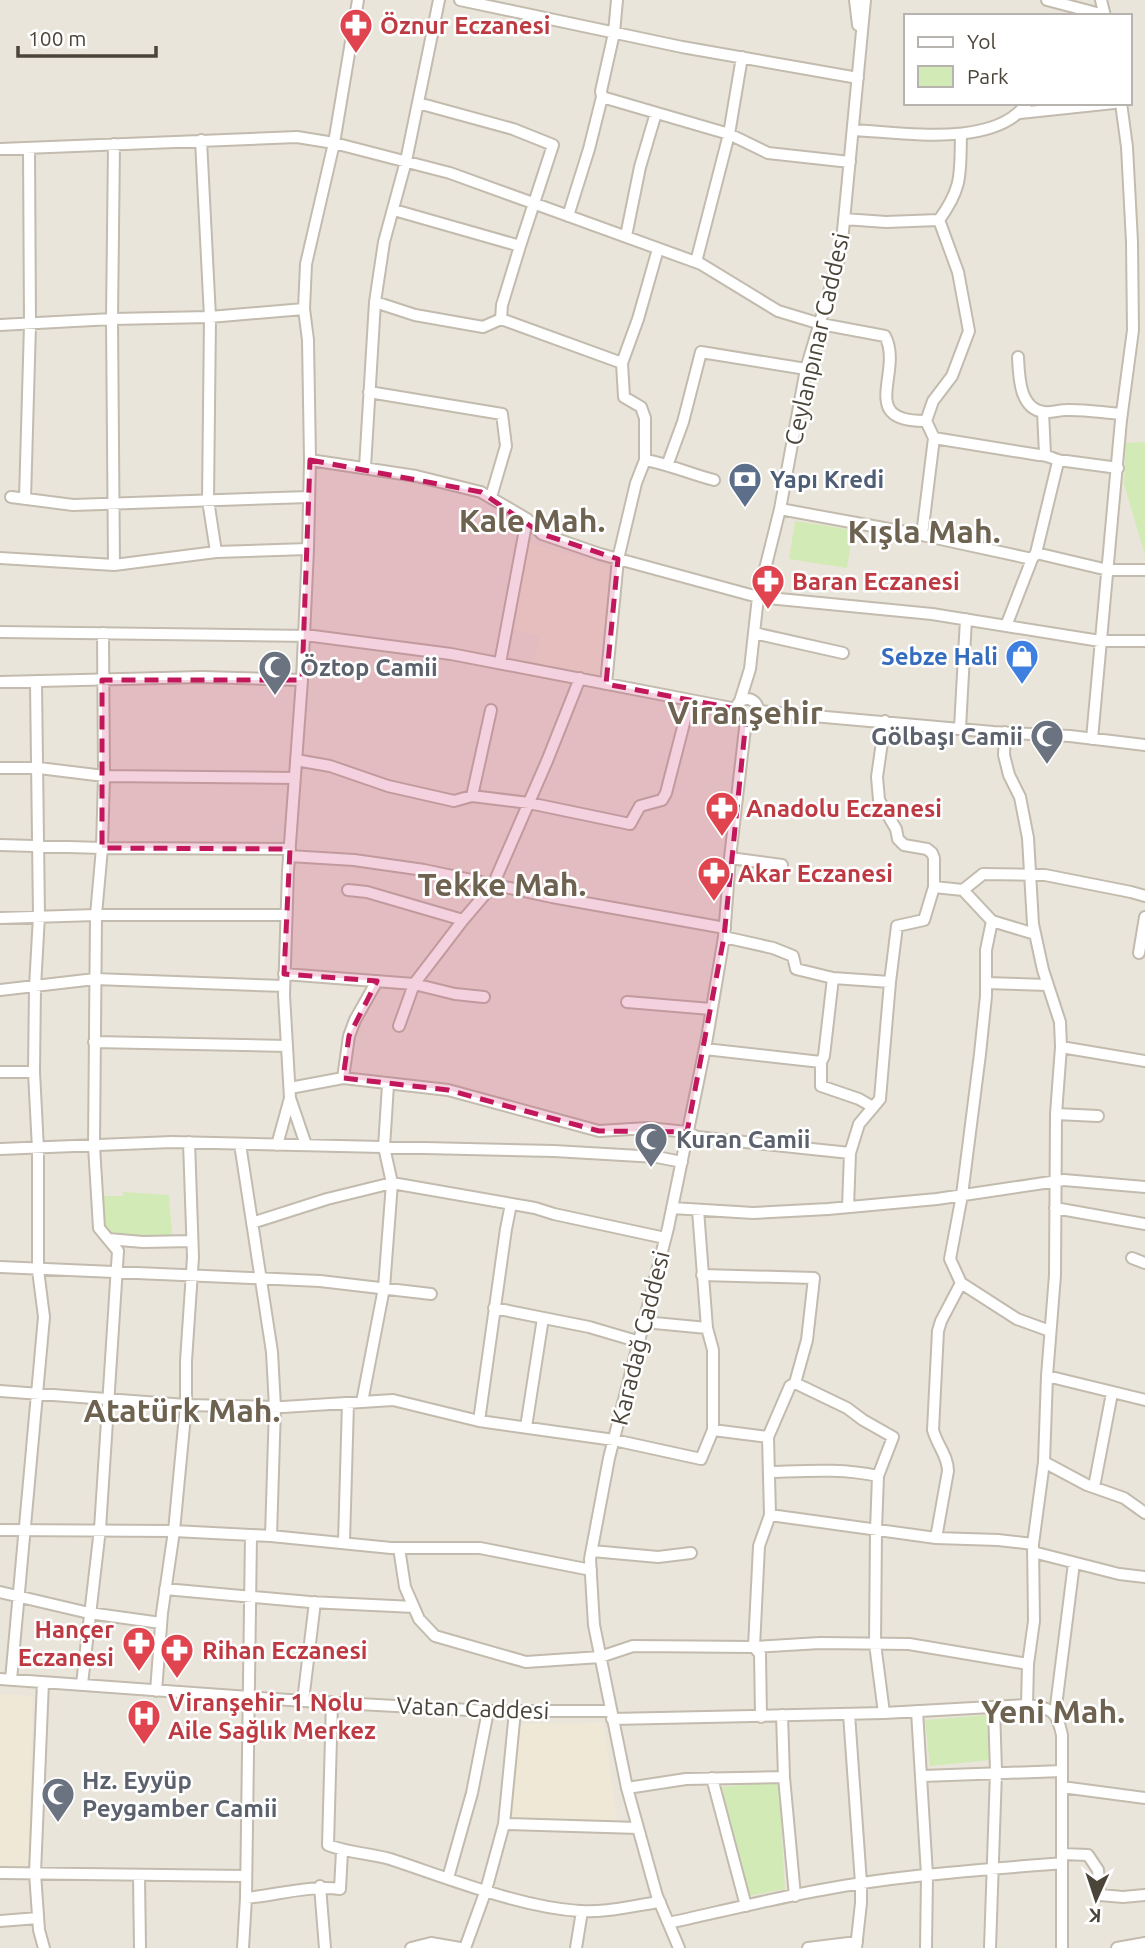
<svg xmlns="http://www.w3.org/2000/svg" width="1145" height="1948" font-family="Ubuntu,sans-serif">
<rect width="100%" height="100%" fill="#f6f3ec"/>
<path fill="#eae5da" fill-rule="evenodd" d="M0 0H1145V1948H0ZM905 16H1129V103H905Z"/>
<path fill="#efe8d6" d="M527 542 609 566 611 574 600 675 533 662 539 636 512 629Z
M0 1694 33 1696 28 1868H0Z
M603 1723 618 1824 510 1820 519 1724Z"/>
<path fill="#d2eab5" d="M1145 442V555L1124 484 1126 443Z
M795 521 853 530 847 568 789 559Z
M123 1192 169 1195 172 1235 161 1237 119 1238 103 1229 101 1196H123Z
M988 1715 990 1760 930 1766 925 1720Z
M773 1782 779 1785 785 1889 749 1896 722 1787Z"/>
<g fill="none" stroke-linecap="round" stroke-linejoin="round">
<defs>
<path id="minor" d="M460 0 682 47 858 78
M855 0 858 25
M1047 0 1104 15
M1101 0 1105 16
M602 97 729 134 768 153 850 162
M418 103 513 129 553 145 520 246 502 305 501 319
M1020 113 1114 103
M853 130C902 132 995 149 1027 103
M201 140 210 317 208 500 216 552
M114 144 112 319 114 565
M0 149 297 137 334 143 450 173 701 264 778 311 821 324 885 336C904 372 856 422 926 421
M394 210 520 246
M568 216 589 149 602 97 601 91 614 33 617 0
M844 219 886 222 939 220
M939 220C963 187 960 174 961 134
M626 236 640 167 656 113
M696 262 729 134 742 57
M375 302 384 242 406 161 439 0
M0 325 112 319 210 317 304 309
M1018 357C1019 376 1019 409 1044 412 1051 413 1059 410 1066 410 1084 409 1104 413 1122 414
M369 392 502 414 506 446 491 497
M1043 412 1045 454
M934 438 1039 455C1049 454 1056 462 1066 461L1118 468
M310 460 416 476 481 492 527 519 542 534 600 554 758 597 932 614 1100 641H1145
M645 460C669 464 690 474 714 480
M668 463 683 422 701 352 806 369
M365 467 375 302 415 315 483 327 501 319 622 363
M11 497 73 505 309 497
M25 499 30 325 29 148
M780 509 922 535 1032 559
M922 535 934 438 926 421 933 401 952 376 969 331 958 272 939 220
M1036 553 1108 570H1145
M0 558 114 565 216 552 308 549
M1006 626 1032 559 1036 553 1058 462
M0 632 313 636 451 654 737 709
M754 633 843 653
M500 663 527 519
M0 682 202 677 302 680
M606 684 618 559 636 483 645 460V418L641 407 624 397 622 363 638 319 658 249
M736 710a11 11 0 1 1 22 0a11 11 0 1 1-22 0Z
M740 701 750 669 758 597 780 509 806 369 841 252 865 0
M758 711 993 732 1070 736 1145 745
M885 721 877 777 879 800 896 829 898 839 904 845 927 849 932 853 934 858V887
M960 728 966 619
M1005 732 1004 755 1009 775 1020 797 1028 838 1033 924 1043 970 1060 1022 1061 1047 1056 1114 1055 1275 1047 1376 1044 1462 1033 1544 1034 1621 1028 1664 1027 1705
M1092 739 1121 420 1133 330 1132 242 1127 147 1121 103
M296 760 330 766 388 786 454 801 472 796 491 710
M0 768H39L104 776 295 778
M472 796 529 803 630 824 640 806 662 800 666 793 690 700
M0 845 102 848 290 849
M289 856 354 860 424 870 552 897 725 928
M730 858 782 865
M348 890 367 892 463 920
M963 890 983 874 1045 875 1131 892 1145 896
M0 918 96 915H286
M992 921 986 950V996L980 1054 962 1195 950 1259 961 1283 1017 1319 1050 1331
M724 937 773 948 793 956 796 969 833 978 890 982 897 926 924 920 934 887 963 890 992 921 1035 934
M1139 953 1145 917
M284 974 414 984 455 994 484 997
M833 978 824 1056 821 1062V1086L859 1099 873 1107
M986 983 1048 985
M0 990 95 979 284 986
M627 1002 711 1009
M399 1026 414 984 463 920 493 885 547 761 580 678
M94 1042 287 1046
M1061 1047 1145 1061
M705 1049 821 1062
M0 1072H34
M343 1078 349 1036 355 1020 377 981
M290 1088 343 1078 448 1090 599 1131 648 1128 687 1132 697 1137 850 1153
M1056 1114 1098 1116
M240 1144 272 1352 275 1407 271 1536
M277 1145 290 1098
M306 1145 290 1098 284 995 288 871 302 680 308 549 310 460 308 340 304 309 306 264 334 143 358 0
M0 1149 172 1142 554 1151 657 1157 682 1162
M848 1207 850 1153 859 1124 880 1099 890 982
M672 1208 753 1213 828 1209 937 1199 1064 1180 1145 1187
M1055 1208 1145 1224
M252 1223 327 1199 392 1183 535 1208 554 1214 665 1238
M108 1239 143 1242 192 1241
M1132 1258 1145 1263
M0 1267 320 1281 431 1294
M702 1275 814 1278 807 1340 795 1383 790 1386 768 1437 770 1515 759 1546 754 1647 760 1654 761 1717
M494 1308 589 1327 640 1342
M644 1322 707 1328
M1047 1376 1145 1400
M795 1383 847 1408 863 1420 893 1437 878 1476 876 1530 875 1644 884 1713
M0 1391 186 1405 283 1407 393 1400 479 1421 614 1440 701 1459 713 1430V1350L707 1328 698 1210
M362 1402 384 1288 392 1183 384 1147 388 1085
M479 1421 506 1229 511 1204
M526 1427 543 1318
M713 1430 768 1437
M1044 1462 1087 1485 1124 1498 1145 1513
M769 1472C806 1471 841 1468 878 1476
M1094 1487 1112 1393
M770 1515 936 1538 998 1540 1033 1544
M0 1530 174 1531 271 1536 391 1548H480L591 1570
M936 1538 948 1471C948 1456 937 1445 933 1430L938 1331 941 1321 961 1283
M344 1542 348 1403
M399 1548 405 1587 419 1619 435 1636 526 1662 600 1657 633 1646 754 1647 820 1643 909 1644 1028 1664
M592 1551 658 1557 691 1553
M1033 1552 1119 1574 1145 1577
M165 1589 310 1602 414 1607
M0 1592 89 1613 161 1623
M0 1679 303 1701 488 1711H611
M11 1680 44 1317 38 1270V1149L34 1072 35 987 39 916 36 683
M43 1682 35 1873 39 1930 44 1948
M82 1684 100 1529 118 1251 99 1228 94 1146 96 915 102 848 104 776 103 633
M156 1691 162 1613 174 1531 186 1405V1361L193 1257 189 1142
M303 1701 315 1602
M332 1702 328 1845C348 1853 369 1853 390 1859 448 1878 519 1907 580 1911 606 1913 635 1905 660 1902
M917 1711 927 1875 926 1948
M849 1714 861 1883V1903L856 1948
M1055 1714 1074 1563
M782 1715 784 1777 795 1896
M612 1719 884 1713 1027 1705C1052 1708 1057 1711 1062 1735V1948
M922 1776 1062 1771
M712 1778 746 1906
M1062 1787 1145 1798
M627 1788 686 1779 784 1777
M504 1824 638 1828
M1062 1854 1088 1855 1098 1870 1100 1895 1123 1897 1145 1895
M0 1873 246 1876
M139 1875 140 1948
M448 1878 472 1793 488 1711
M320 1886 325 1948
M246 1898C277 1895 309 1885 340 1889L342 1851
M0 1921 38 1918
M669 1923C719 1912 770 1899 821 1890 900 1875 981 1870 1062 1863
M243 1948 246 1898 251 1535
M411 1948 431 1943 460 1948
M465 1948 486 1890 504 1824 515 1711
M576 1948 582 1911
M679 1948 657 1896 627 1788 594 1625 590 1559 609 1458 668 1228 707 1038 724 937 730 858 746 720
M808 1948 857 1942
M990 1948 996 1772 994 1707
M1117 1948 1145 1943"/>
</defs>
<use href="#minor" stroke="#c2bbae" stroke-width="14"/>
<use href="#minor" stroke="#fff" stroke-width="10"/>
</g>
<path fill="#c2185b" fill-opacity="0.2" stroke="#c2185b" stroke-width="5" stroke-dasharray="14 9" stroke-linejoin="round" d="M310 460 481 492 542 534 618 559 606 684 737 709V718L746 720 724 937 687 1132 599 1131 448 1090 343 1078 349 1036 377 981 284 974 290 849 102 848V680H302Z"/>
<defs>
<symbol id="pharmacy-pin" viewBox="-11 -11 22 30"><path d="M0 17L-7.5 6A9.5 9.5 0 1 1 7.5 6Z" fill="#e0444e" stroke="#fff"/><path d="M-2-6h4v4h4v4h-4v4h-4v-4h-4v-4h4Z" fill="#fff"/></symbol>
<symbol id="bank-pin" viewBox="-11 -11 22 30"><path d="M0 17L-7.5 6A9.5 9.5 0 1 1 7.5 6Z" fill="#5c6f8a" stroke="#fff"/><path d="M-6-4H6V4H-6ZM0-2.3a2.3 2.3 0 1 0 0 4.6a2.3 2.3 0 1 0 0-4.6Z" fill="#fff"/></symbol>
<symbol id="shop-pin" viewBox="-11 -11 22 30"><path d="M0 17L-7.5 6A9.5 9.5 0 1 1 7.5 6Z" fill="#3f7fe0" stroke="#fff"/><path d="M-5-2.5h2.3a2.7 3.5 0 0 1 5.4 0H5L5.5 6h-11ZM-1.5-2.5h3a1.5 2.3 0 0 0-3 0Z" fill="#fff"/></symbol>
<symbol id="mosque-pin" viewBox="-11 -11 22 30"><path d="M0 17L-7.5 6A9.5 9.5 0 1 1 7.5 6Z" fill="#6b7280" stroke="#fff"/><path d="M3.5-4.9A6 6 0 1 0 3.5 4.9A5 5 0 1 1 3.5-4.9Z" fill="#fff"/></symbol>
<symbol id="hospital-pin" viewBox="-11 -11 22 30"><path d="M0 17L-7.5 6A9.5 9.5 0 1 1 7.5 6Z" fill="#e0444e" stroke="#fff"/><path d="M-5-5h3v3.5h4V-5h3V5h-3V1.5h-4V5h-3Z" fill="#fff"/></symbol>
</defs>
<g fill-rule="evenodd">
<use href="#pharmacy-pin" x="337" y="6" width="38" height="52"/>
<use href="#bank-pin" x="726" y="460" width="38" height="52"/>
<use href="#pharmacy-pin" x="749" y="562" width="38" height="52"/>
<use href="#shop-pin" x="1003" y="637" width="38" height="52"/>
<use href="#mosque-pin" x="256" y="648" width="38" height="52"/>
<use href="#mosque-pin" x="1028" y="717" width="38" height="52"/>
<use href="#pharmacy-pin" x="703" y="789" width="38" height="52"/>
<use href="#pharmacy-pin" x="695" y="854" width="38" height="52"/>
<use href="#mosque-pin" x="632" y="1120" width="38" height="52"/>
<use href="#pharmacy-pin" x="120" y="1624" width="38" height="52"/>
<use href="#pharmacy-pin" x="158" y="1631" width="38" height="52"/>
<use href="#hospital-pin" x="125" y="1697" width="38" height="52"/>
<use href="#mosque-pin" x="39" y="1775" width="38" height="52"/>
</g>
<g text-anchor="middle" dominant-baseline="central" stroke-width="5" stroke-linejoin="round" paint-order="stroke">
<g font-size="24" font-weight="bold" fill="#be3a42" stroke="#fff" text-anchor="start">
<text x="380" y="25">Öznur Eczanesi</text>
<text x="792" y="581">Baran Eczanesi</text>
<text x="746" y="808">Anadolu Eczanesi</text>
<text x="738" y="873">Akar Eczanesi</text>
<text x="114" y="1629" text-anchor="end">Hançer<tspan x="114" dy="28">Eczanesi</tspan></text>
<text x="202" y="1650">Rihan Eczanesi</text>
<text x="168" y="1702">Viranşehir 1 Nolu<tspan x="168" dy="28">Aile Sağlık Merkez</tspan></text>
</g>
<g font-size="24" fill="#4b4439" stroke="#fff">
<text transform="translate(817 339) rotate(-77)">Ceylanpınar Caddesi</text>
<text transform="translate(640 1338) rotate(-76)">Karadağ Caddesi</text>
<text transform="translate(473 1708) rotate(2)">Vatan Caddesi</text>
</g>
<g font-size="24" font-weight="bold" fill="#4e5e75" stroke="#fff" text-anchor="start">
<text x="770" y="479">Yapı Kredi</text>
</g>
<g font-size="24" font-weight="bold" fill="#366cbe" stroke="#fff" text-anchor="end">
<text x="998" y="656">Sebze Hali</text>
</g>
<g font-size="24" font-weight="bold" fill="#5b616d" stroke="#fff" text-anchor="start">
<text x="300" y="667">Öztop Camii</text>
<text x="1023" y="736" text-anchor="end">Gölbaşı Camii</text>
<text x="676" y="1139">Kuran Camii</text>
<text x="82" y="1780">Hz. Eyyüp<tspan x="82" dy="28">Peygamber Camii</tspan></text>
</g>
<g font-size="32" font-weight="bold" fill="#6e6250" stroke="#fff">
<text x="532" y="520">Kale Mah.</text>
<text x="924" y="531">Kışla Mah.</text>
<text x="745" y="712">Viranşehir</text>
<text x="502" y="884">Tekke Mah.</text>
<text x="182" y="1410">Atatürk Mah.</text>
<text x="1053" y="1711">Yeni Mah.</text>
</g>
</g>
<rect x="904" y="14" width="228" height="91" fill="#ffffff" stroke="#b7b4b0" stroke-width="2"/>
<rect x="918" y="37" width="35" height="10" fill="#ffffff" stroke="#b7b4b0" stroke-width="2"/>
<text x="967" y="49" font-size="21" fill="#4b4439">Yol</text>
<rect x="918" y="66" width="35" height="21" fill="#d2eab5" stroke="#b7b4b0" stroke-width="2"/>
<text x="967" y="84" font-size="21" fill="#4b4439">Park</text>
<g transform="translate(1096 1899) rotate(183)" stroke="#ffffff" stroke-width="5" paint-order="stroke">
<path d="M0-5L12 26L0 18L-12 26Z" fill="#4b4439"/>
<text y="-10" font-size="19" font-weight="bold" text-anchor="middle" fill="#4b4439">K</text>
</g>
<path d="M18 46v10h138v-10" fill="none" stroke="#4b4439" stroke-width="3.5"/>
<text x="28" y="46" font-size="21" fill="#4b4439" stroke="#ffffff" stroke-width="5" paint-order="stroke">100 m</text>
</svg>
